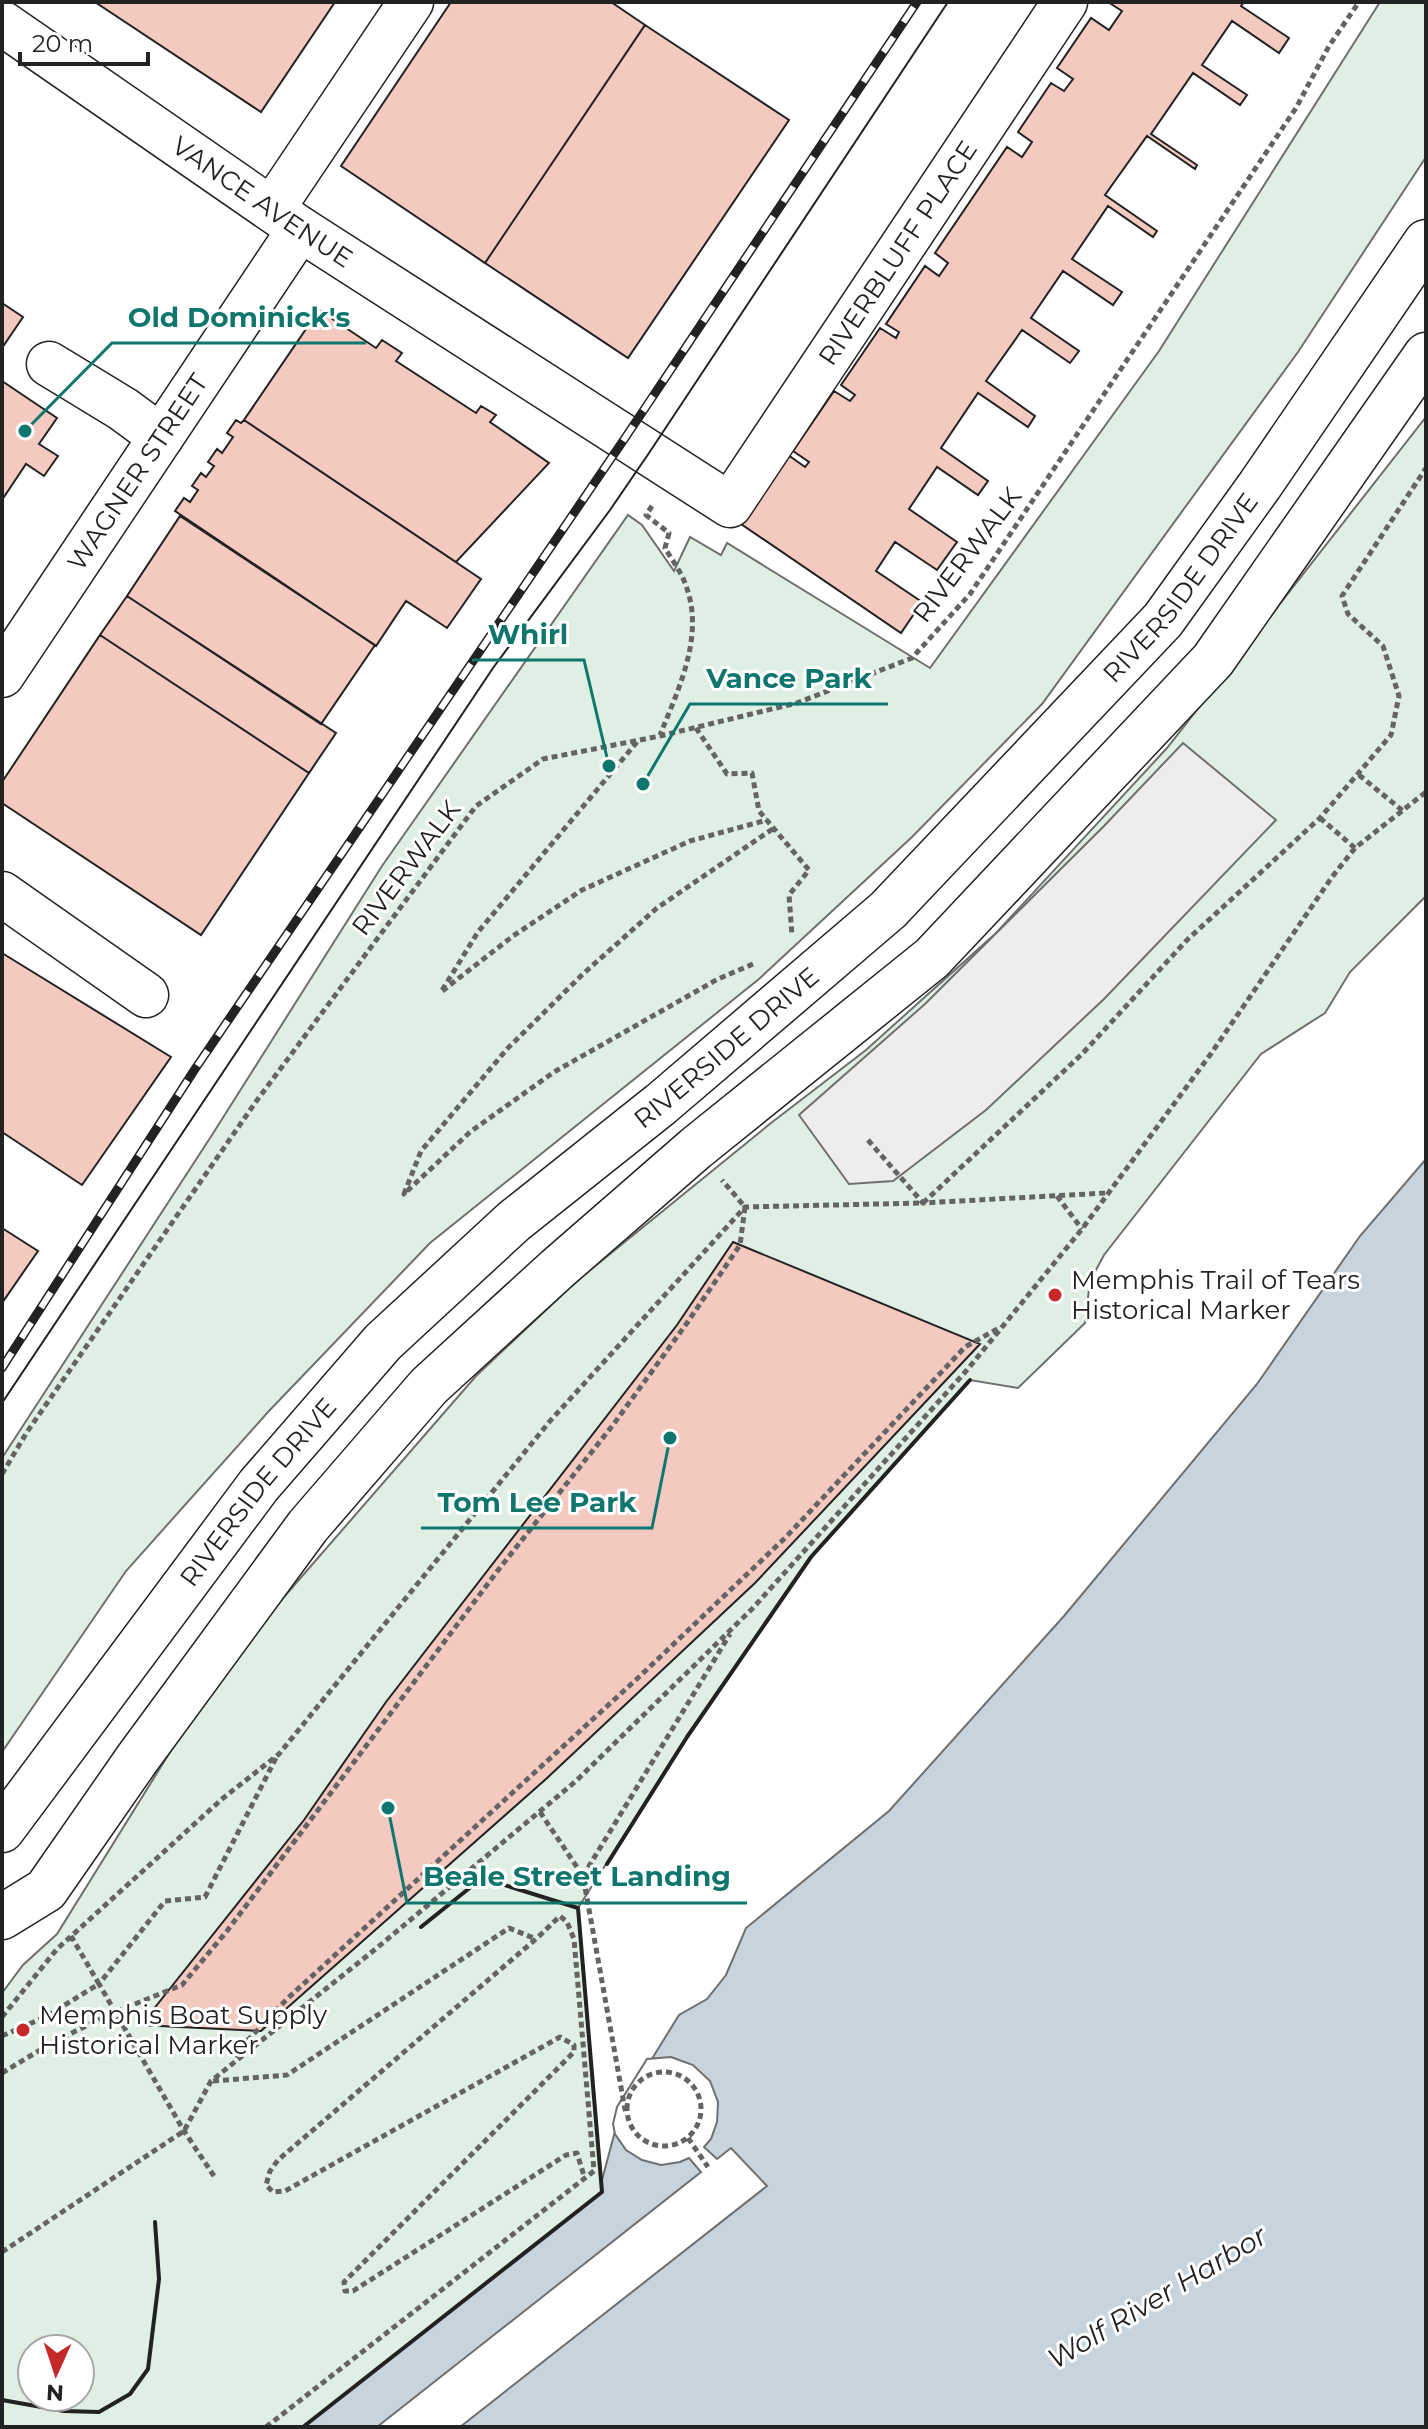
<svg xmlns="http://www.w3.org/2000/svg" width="1428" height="2429" font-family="Montserrat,sans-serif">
<rect width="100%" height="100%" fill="#fff"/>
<path fill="#e0efe3" stroke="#6f6f6f" stroke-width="2" fill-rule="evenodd" d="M1380 2H1426V157L1298 352 1042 704 912 837 759 979 430 1243 268 1412 126 1571 2 1752V1458L212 1135 382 866 628 515 642 525 674 571 690 537 721 555 727 543 930 668 1159 351Z
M1426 417V896L1350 972 1325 1013 1261 1054 1104 1255 1090 1281 1085 1323 1018 1388 970 1380 811 1557 687 1737 578 1908 602 2192 303 2427H2V1993L23 1965 57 1934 203 1699 284 1597 476 1376 578 1280 771 1123 866 1050 996 933 1167 748ZM32 2349H80V2397H32Z"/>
<path fill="#ededed" stroke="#6f6f6f" stroke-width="2" d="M1183 743 1276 820 1104 999 986 1110 893 1181 849 1184 799 1115 925 1004 1104 826Z"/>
<path fill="#c7d3dd" stroke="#6f6f6f" stroke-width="2" d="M1426 1159V2427H303L602 2192V2180L621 2109 679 2015 707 1999 726 1975 746 1928 889 1811 1064 1616 1257 1384 1360 1236Z"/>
<path fill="#fff" stroke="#6f6f6f" stroke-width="2" d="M671 2057 693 2065 710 2081 718 2102 717 2122 711 2139 704 2147 717 2159 731 2148 767 2186 460 2427H377L701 2172 689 2158 680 2162 661 2165 642 2160 626 2150 615 2134 613 2124 617 2107 647 2059Z"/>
<path fill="#f3c9c0" stroke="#222" stroke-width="2" d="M95 2H335L261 112Z
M451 2H611L645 25 485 263 341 166Z
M1108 2H1244L1241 6 1289 38 1279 53 1232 21 1202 65 1247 95 1240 105 1193 73 1151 134 1197 165 1195 169 1147 136 1105 195 1157 231 1153 237 1108 206 1072 259 1122 292 1113 305 1063 271 1031 318 1079 351 1070 363 1022 330 986 381 1035 416 1028 427 978 393 941 448 988 481 978 495 937 467 909 509 957 542 937 570 895 542 876 571 922 602 901 633 741 524 788 455 805 467 809 462 793 451 834 391 850 401 855 395 841 385 880 328 896 338 899 332 886 324 925 266 939 276 948 263 935 253 1007 147 1022 157 1032 142 1018 132 1051 83 1064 91 1073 79 1057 68 1091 18 1109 30 1122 11Z
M645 25 789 120 628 358 485 263Z
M2 303 23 317 2 348Z
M319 310 376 348 382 340 402 353 396 361 476 413 481 406 496 415 490 422 549 463 456 562 244 420Z
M2 381 57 418 39 444 58 456 44 476 26 464 2 500Z
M236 420 241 423 244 420 481 579 447 628 406 601 376 646 175 511 184 498 190 502 198 490 192 486 201 473 206 477 214 466 208 462 217 449 222 453 233 437 227 433Z
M180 516 375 645 321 724 127 596Z
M127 596 336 733 309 773 100 635Z
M100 635 309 773 201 935 2 803V782Z
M2 953 171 1057 82 1185 2 1132Z
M2 1228 38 1251 2 1303Z
M733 1242 980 1344 755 1583 546 1779 261 2031 141 2025 304 1820 386 1702 677 1325Z"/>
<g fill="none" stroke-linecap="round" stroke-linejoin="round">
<defs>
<g id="minor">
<path id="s1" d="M2 23 300 229 730 505 1065 2"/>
<path d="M272 209 411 2"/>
<path d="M49 364 123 409 161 437"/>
<path id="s2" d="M2 675 300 229"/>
<path d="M2 894 146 995"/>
</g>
<g id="major">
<path id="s3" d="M2 1830 259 1485 383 1342 514 1221 661 1104 888 910 1163 620 1260 485 1426 242"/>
<path d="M2 1917 46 1890 137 1759 308 1526 429 1386 557 1269 696 1148 932 958 1213 660 1426 355"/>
</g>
</defs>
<use href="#minor" stroke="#222" stroke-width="47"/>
<use href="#major" stroke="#222" stroke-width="47"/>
<path stroke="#646464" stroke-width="5" stroke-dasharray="6 4" stroke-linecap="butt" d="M652 506 646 515 669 533 665 548C672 560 682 573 686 586 705 636 678 690 660 735
M696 728 727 774 752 773 759 811 809 870 789 895 792 936
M637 742 478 932 441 992 513 936 582 890 690 841 767 820
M1359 775 1403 811
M1320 818 1355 848
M753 964 718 979 554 1072 470 1132 404 1194 421 1151 507 1049 583 974 657 908 774 828
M868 1140 923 1203 1106 1193
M1057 1196 1082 1229
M2 1474 27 1432 255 1103 476 806 543 759 660 736 797 703 912 658 970 594 1296 108 1329 46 1359 2
M540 1812 583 1876 626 2115
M583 1876 730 1634
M2 2017 57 1949 222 1799 279 1754 550 1421 745 1207 923 1203 1082 1054 1187 940 1320 818 1391 735 1399 696 1383 646 1348 614 1342 596 1426 468
M2 2036 45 2017 99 1984 71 1936
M237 2058 247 2041 287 1999 639 1677 785 1538 965 1347 999 1328
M627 2109a37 37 0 1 1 74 0a37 37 0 1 1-74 0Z
M2 2073 55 2041 115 2012 182 1985 227 1931 499 1569 613 1425 687 1323 740 1245 745 1207 722 1180
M213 2081 287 2075 509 1928 536 1939 278 2160 270 2171 266 2185 273 2192 285 2191 560 2037 574 2045V2052L344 2282 345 2291H353L566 2155 577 2153 584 2176
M688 2138 708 2167
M214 2176 184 2131 99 1984 165 1901 205 1897 276 1758
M2 2252 184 2131 211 2081 378 1947 576 1781 752 1609 967 1370 1082 1229 1210 1055 1332 877 1355 848 1426 792
M266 2427 594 2171 574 1939 567 1922 560 1916 536 1939"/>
<use href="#minor" stroke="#fff" stroke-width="44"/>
<use href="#major" stroke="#fff" stroke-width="44"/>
<path stroke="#222" stroke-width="2" d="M2 1403 493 668 610 510 649 453 948 2"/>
<defs>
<path id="rail" d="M2 1368 195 1069 625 438 917 2"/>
</defs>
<use href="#rail" stroke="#222" stroke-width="9"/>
<use href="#rail" stroke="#fff" stroke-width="6" stroke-dasharray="18" stroke-linecap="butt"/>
<path stroke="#222" stroke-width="4" d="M607 1864 687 1737 811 1557 970 1380
M2 2400 64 2411 99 2412 130 2394 148 2369 159 2279 155 2222
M303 2427 602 2192 578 1908 482 1878 421 1927"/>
</g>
<g fill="#c62828" stroke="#fff" stroke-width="3">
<circle cx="1055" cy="1295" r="8"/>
<circle cx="23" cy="2030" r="8"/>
</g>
<g text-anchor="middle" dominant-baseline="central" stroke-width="6" stroke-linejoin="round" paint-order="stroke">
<g font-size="26" fill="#222" stroke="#fff">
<text stroke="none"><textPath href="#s1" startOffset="316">VANCE AVENUE</textPath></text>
<text stroke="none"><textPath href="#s1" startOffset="1176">RIVERBLUFF PLACE</textPath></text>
<text stroke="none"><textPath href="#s2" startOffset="244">WAGNER STREET</textPath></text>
<text transform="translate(967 555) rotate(-53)">RIVERWALK</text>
<text stroke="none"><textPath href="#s3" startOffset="1720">RIVERSIDE DRIVE</textPath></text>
<text transform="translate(406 868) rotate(-53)">RIVERWALK</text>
<text stroke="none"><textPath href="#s3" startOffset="1072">RIVERSIDE DRIVE</textPath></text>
<text stroke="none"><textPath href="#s3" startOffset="424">RIVERSIDE DRIVE</textPath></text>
</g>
<g font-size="26" fill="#222" stroke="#fff" text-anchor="start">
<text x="1071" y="1280">Memphis Trail of Tears<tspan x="1071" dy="30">Historical Marker</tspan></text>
<text x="39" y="2015">Memphis Boat Supply<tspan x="39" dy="30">Historical Marker</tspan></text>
</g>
<g font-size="28" font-style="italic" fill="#222" stroke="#fff">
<text transform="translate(1157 2297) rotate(-31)">Wolf River Harbor</text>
</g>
</g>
<path fill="none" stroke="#0f766e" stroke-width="3" d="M25 431L112 343H366M609 766L584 660H472M643 784L690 704H888M670 1438L652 1528H421M388 1808L407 1903H747"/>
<g fill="#0f766e" stroke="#fff" stroke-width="3">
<circle cx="25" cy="431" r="8"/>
<circle cx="609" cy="766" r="8"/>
<circle cx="643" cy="784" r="8"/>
<circle cx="670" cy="1438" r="8"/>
<circle cx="388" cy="1808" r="8"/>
</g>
<g font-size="28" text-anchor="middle" font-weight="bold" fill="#0f766e" stroke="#fff" stroke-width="6" stroke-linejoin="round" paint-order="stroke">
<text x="239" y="327">Old Dominick's</text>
<text x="528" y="644">Whirl</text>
<text x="789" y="688">Vance Park</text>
<text x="537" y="1512">Tom Lee Park</text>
<text x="577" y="1886">Beale Street Landing</text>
</g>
<rect width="1428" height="2429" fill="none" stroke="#222222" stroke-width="8"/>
<g transform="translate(56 2373) rotate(183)"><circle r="38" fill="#ffffff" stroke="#a7a7a7" stroke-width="2"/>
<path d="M0-6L14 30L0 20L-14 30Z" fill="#c62828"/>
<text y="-12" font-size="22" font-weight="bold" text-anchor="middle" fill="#222222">N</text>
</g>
<path d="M20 52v12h128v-12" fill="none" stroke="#222222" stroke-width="4"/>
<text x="32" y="52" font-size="24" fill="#222222" stroke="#ffffff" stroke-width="6" paint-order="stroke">20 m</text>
</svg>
